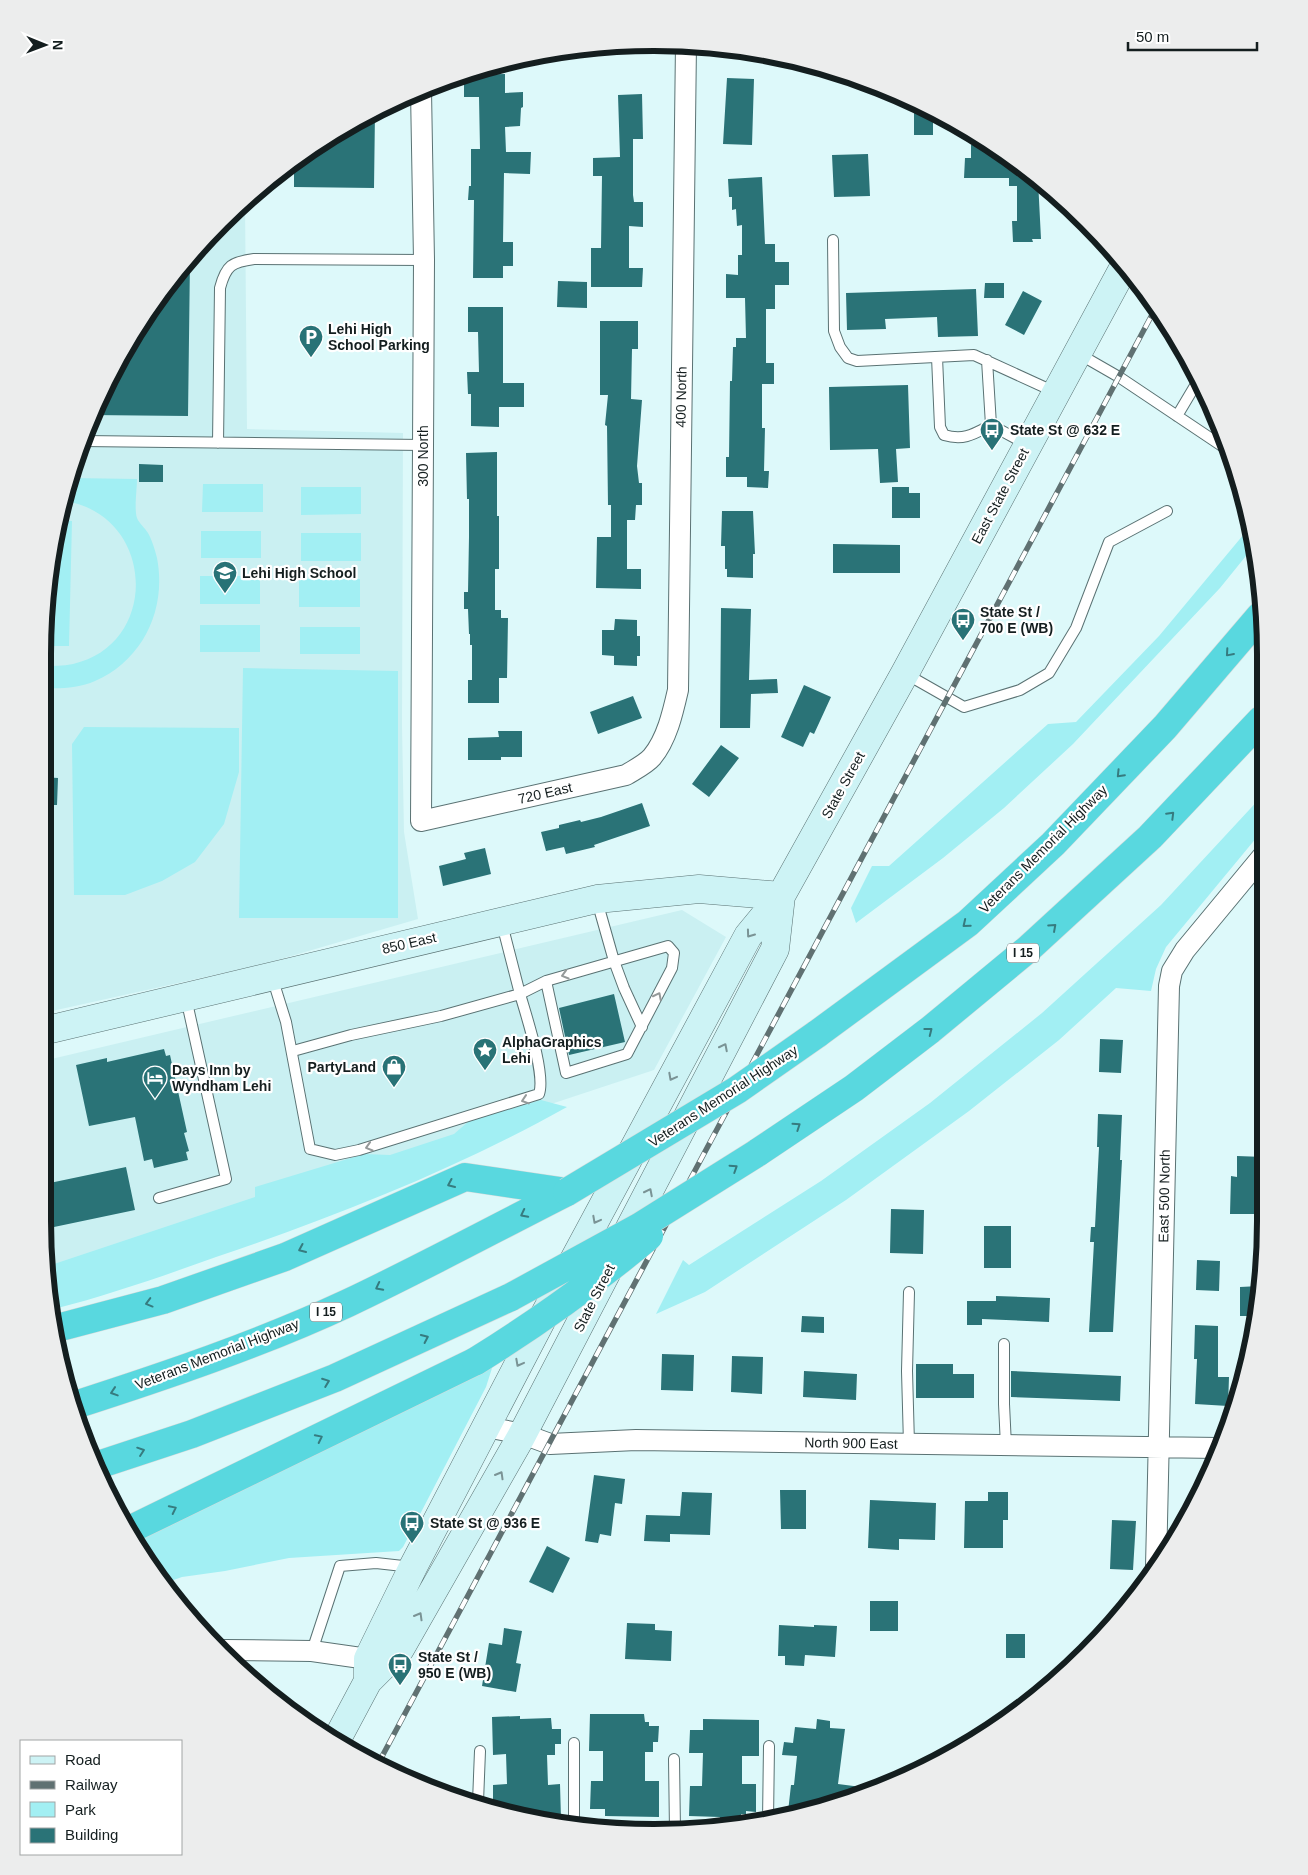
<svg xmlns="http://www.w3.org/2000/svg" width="1308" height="1875" font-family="Helvetica,sans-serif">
<rect width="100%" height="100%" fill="#ddf9fa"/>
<path fill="#caf0f2" d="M245 201 247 429 403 433 402 726 404 832 418 919 264 964 43 1013V654L54 534 89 420 125 348 169 282Z
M682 910 726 937 654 1070 49 1270 43 1221V1061Z"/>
<path fill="#a2eff3" d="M71 478 137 479C137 489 134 509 137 518 139 523 145 528 148 533 152 540 155 550 157 558 167 609 143 660 95 681 79 688 60 689 43 688V666C53 666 63 666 73 664 161 644 155 515 65 501Z
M203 484H263V512H202Z
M301 487H361V514L301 515Z
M59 520 72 521 69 646H43L54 534Z
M1249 528 1254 546 1220 588 1073 744 1004 808 943 858 856 923 851 908 872 866H889L1048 724 1076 722 1159 636Z
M201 531H261V558H201Z
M301 533H361V561H301Z
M200 576H260V604H200Z
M299 579H360V607H299Z
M200 625H260V652H200Z
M300 627H360V654H300Z
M243 668 398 671V918H239Z
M84 727 239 728V772L224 824 195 862 162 881 125 895H74L72 744Z
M1262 796V831L1166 947 1156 969 1151 991 1116 988 1059 1040 969 1111 846 1200 705 1292 656 1314 683 1260 689 1265 821 1181 930 1103 1042 1013 1161 905Z
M541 1100 567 1107C456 1169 337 1216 216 1257 163 1276 109 1295 54 1309L48 1266 255 1197V1187L364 1154 390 1155 454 1134 469 1121Z
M493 1365 486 1387 403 1547 399 1551 289 1558 225 1571 182 1577 165 1583 145 1560 135 1540Z"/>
<path fill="#2a7377" d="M505 74V93L523 92V107L521 108 520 126 505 127 506 152H531L530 174 504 173 503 242H513V266H503V278H473L474 200H468L469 186H471V149H480L479 97H464V75Z
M727 78 754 79 752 145 723 144Z
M642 94 643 139H633V195L634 202H643V227L629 226V268H643L642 287H591V248H601L602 176H593V158L620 157 618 95Z
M914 102 933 111V135H914Z
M375 112 374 188 294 187V163L348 125Z
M971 145H988L1026 169 1038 180 1041 239H1032L1033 242H1013L1012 221H1017V186H1009V178H964L965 158H971Z
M868 154 870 196 834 197 832 155Z
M762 177 765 244H775V262H789V285H775V309H766V363H774V384H762V428H765L764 471H769L768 488 747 487V477H726V457H729L730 381H732L733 347H736V338H746L745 298H726V274L738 275V255H742V225L737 226 736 209 732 210V197H729L728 179Z
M190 259 188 416 91 415 125 348 169 282Z
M558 281 587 282V308L557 307Z
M985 283H1004V298H984Z
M976 289 978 336 938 337 937 317 885 319 886 329 847 330 846 293Z
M1023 291 1042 301 1024 335 1005 325Z
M468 307H503V383H524V407H499V427L471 426V394H468L467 372H479L478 332H468Z
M600 321H638V349H632L631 399 642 400 637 466 639 483H642V505H636L635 520H627V569H641V589L596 588 597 537H611V505H608L607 426 605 425 608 395H600Z
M908 385 910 448 896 449 898 482 880 483 878 449 830 450 829 387Z
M497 452V516H499V569H495V610H501V618H508L507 678H499V703H468V680H472V645H470V634H469L468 609H464V592H468L469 537V499H467L466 453Z
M139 464 163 465V482H139Z
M892 487H909V493H920V518H892Z
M722 511H753L755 554H753V578L727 577V569H725V546H721Z
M833 544 900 545V573H833Z
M721 608 751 609 749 680 777 679 778 693 751 694 750 728H720Z
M615 619 637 620V636H640V656H637V666L614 665V656L602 655V630H614Z
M804 685 831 697 814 734 810 732 803 747 781 737Z
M633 696 642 718 598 734 590 712Z
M498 731H522V757H501V760H468V738L499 737Z
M721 745 739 758 709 797 692 784Z
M42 777 58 778 57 805H42Z
M642 803 650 826 594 845 595 847 566 854 564 847 546 851 541 832 559 828V825L580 820 581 822 601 817Z
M485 848 491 874 443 886 439 866 466 859 464 853Z
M614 994 625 1042 569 1055 559 1008Z
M1100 1039 1123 1040 1121 1073 1099 1072Z
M164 1049 166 1056 170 1055 187 1132 184 1133 189 1151 186 1152 188 1160 154 1168 152 1159 144 1161 135 1117 89 1126 76 1065 107 1058V1062Z
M1098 1114 1122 1115 1120 1160H1122L1113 1332H1089L1094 1242H1090L1091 1227H1095L1099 1147H1097Z
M1237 1156 1264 1157V1194H1260L1259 1214H1230L1231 1176 1237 1177Z
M126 1167 135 1210 54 1227 45 1184Z
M891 1209 924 1210 923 1254 890 1253Z
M984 1226H1011V1268H984Z
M1197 1260 1220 1261 1219 1291 1196 1290Z
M1260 1286 1255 1316H1240V1287Z
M996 1296 1050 1298 1049 1322 982 1319V1325H967V1301H996Z
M802 1316 824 1317V1333L801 1332Z
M1195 1325 1218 1326V1377H1229L1228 1406 1195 1404 1197 1359H1194Z
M662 1354 694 1355 693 1391 661 1390Z
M732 1356 763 1357 762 1394 731 1392Z
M916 1364H953V1374H974V1398H916Z
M804 1371 857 1374 856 1400 803 1397Z
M1011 1371 1121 1376 1120 1401 1011 1397Z
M594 1475 625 1479 622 1504 615 1503 611 1536 600 1534 598 1543 585 1541Z
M780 1490H806V1529H781Z
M682 1492 712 1493 710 1535 670 1534V1542L644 1541 646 1515 680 1516Z
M988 1492H1008V1520H1003V1548H964L965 1501H988Z
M870 1500 936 1503 935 1540 899 1539V1550L868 1548Z
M1112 1520 1136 1521 1133 1570 1110 1569Z
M547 1546 570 1558 553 1593 529 1582Z
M870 1601H898V1631H870Z
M627 1623 655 1624V1630L672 1631 671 1661 625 1659Z
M779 1625 814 1627V1625L837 1626 835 1657 805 1655 804 1666 785 1665V1656H778Z
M504 1628 522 1631 516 1663 521 1664 516 1692 482 1686 489 1643 502 1645Z
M1006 1634H1025V1658H1006Z
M590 1714H644L645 1722H649V1726H659L658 1742H653V1752H645V1781H659V1817L605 1816V1809H590L591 1781H603V1751H589Z
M520 1716V1719L551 1718 552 1729H561V1744H555V1755H547L548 1785 560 1784 561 1819 546 1820 493 1806V1785L507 1784 506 1754 493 1755 492 1717Z
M703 1719 759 1720V1756H742V1784H756V1812L746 1811V1814H741V1821H720V1817L689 1816 690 1786H702L703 1753H689L690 1730H703Z
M817 1719 830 1721V1728L845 1729 838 1784 869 1788 796 1813 788 1812 791 1785H794L797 1756 782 1755 784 1742 793 1743 795 1727 816 1729Z"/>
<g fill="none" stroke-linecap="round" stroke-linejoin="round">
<defs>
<path id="lane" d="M833 240 834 331 840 347 848 358 857 361 974 355 1055 392
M1079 354 1119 377 1231 452
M937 357 940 427 944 435C964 441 974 434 991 425
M987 360 991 425 1028 445
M1177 416 1199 379
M83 441 423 445
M218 443 220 288C226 265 232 262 254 259L424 260
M906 674 964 707 1020 690 1049 673 1076 628 1109 542 1167 511
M597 901 614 961 624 988 642 1027
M272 977 286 1022 310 1149 335 1155 359 1150 539 1094C546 1075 526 1015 520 994L546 981 668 946 674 953 672 968 627 1054 566 1073 546 981
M293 1051 351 1035 441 1016 520 994 502 924
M159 1198 226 1179 186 998
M909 1292 907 1371 909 1444
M1004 1344V1404L1006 1446
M312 1651 340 1566 376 1563 412 1567
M574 1743V1827
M674 1759 675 1831
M478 1802 480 1751
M768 1821 769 1746"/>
<path id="street" d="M421 91 424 260 421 821 626 775C634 770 646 764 652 757 667 739 673 712 678 690L686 44
M486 1427 523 1434 550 1444 636 1440 1219 1448
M1156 1567 1169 986 1172 971 1185 950 1262 857
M224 1650 312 1651 368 1659 382 1655"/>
<path id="secondary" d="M43 1031 597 899 699 889 781 896
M368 1681V1659L413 1567 540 1323 748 936 781 896 905 673 1124 267
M336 1741 368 1681 400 1649 521 1437 775 949 781 896"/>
<path id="highway" d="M817 1034 968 923 1053 844 1165 727 1260 616
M757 1153 854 1088 930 1030 1028 949 1150 837 1261 720
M57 1328 163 1300 285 1257 465 1177 567 1192
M72 1406C165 1376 260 1344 348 1303 422 1268 494 1229 567 1192
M95 1466 192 1434 335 1378 511 1297
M129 1530 476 1361"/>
</defs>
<use href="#lane" stroke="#5a7273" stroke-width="12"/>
<use href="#street" stroke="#5a7273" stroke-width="22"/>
<use href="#secondary" stroke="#5a7273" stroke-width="29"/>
<use href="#highway" stroke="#d9dbdb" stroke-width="29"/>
<use href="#lane" stroke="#fff" stroke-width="10"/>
<use href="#street" stroke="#fff" stroke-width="20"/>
<use href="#secondary" stroke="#cdf3f5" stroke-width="28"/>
<use href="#highway" stroke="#59d8df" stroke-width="28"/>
<defs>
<path id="rail" d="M378 1764 1154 311"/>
</defs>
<use href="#rail" stroke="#607172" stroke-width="5.5"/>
<use href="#rail" stroke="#fff" stroke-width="4" stroke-dasharray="11" stroke-linecap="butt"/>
<defs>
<path id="highway-bridge" d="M567 1192 737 1090 817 1034
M511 1297 639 1227 757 1153
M476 1361C537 1323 595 1282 649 1236"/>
</defs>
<use href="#highway-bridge" stroke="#d9dbdb" stroke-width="29" stroke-linecap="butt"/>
<use href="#highway-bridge" stroke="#59d8df" stroke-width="28"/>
</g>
<defs><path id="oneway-chevron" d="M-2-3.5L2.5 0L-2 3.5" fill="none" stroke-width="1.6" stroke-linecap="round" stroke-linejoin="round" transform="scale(1.25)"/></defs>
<g stroke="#367b7f">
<use href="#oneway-chevron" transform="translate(1229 653) rotate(131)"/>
<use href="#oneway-chevron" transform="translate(1120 774) rotate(134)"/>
<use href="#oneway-chevron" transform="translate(1171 815) rotate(-45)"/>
<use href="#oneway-chevron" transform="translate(966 924) rotate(141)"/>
<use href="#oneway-chevron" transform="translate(1053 927) rotate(-42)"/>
<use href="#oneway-chevron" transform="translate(929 1031) rotate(-38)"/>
<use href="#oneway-chevron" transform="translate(797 1126) rotate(-34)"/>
<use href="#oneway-chevron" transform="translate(734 1168) rotate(-33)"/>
<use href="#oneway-chevron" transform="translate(451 1184) rotate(156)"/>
<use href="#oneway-chevron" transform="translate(524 1214) rotate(153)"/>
<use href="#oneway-chevron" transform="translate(302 1249) rotate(156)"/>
<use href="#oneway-chevron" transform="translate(379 1287) rotate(153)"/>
<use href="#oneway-chevron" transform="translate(149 1303) rotate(165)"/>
<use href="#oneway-chevron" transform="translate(425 1338) rotate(-25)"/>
<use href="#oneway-chevron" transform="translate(326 1382) rotate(-21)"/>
<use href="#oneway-chevron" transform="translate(114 1392) rotate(162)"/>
<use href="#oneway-chevron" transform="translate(319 1438) rotate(-26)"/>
<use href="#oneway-chevron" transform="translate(141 1451) rotate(-19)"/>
<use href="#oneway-chevron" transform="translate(173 1509) rotate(-26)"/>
</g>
<g stroke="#7a9395">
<use href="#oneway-chevron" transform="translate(750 934) rotate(126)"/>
<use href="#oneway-chevron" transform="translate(724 1047) rotate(-63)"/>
<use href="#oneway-chevron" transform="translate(672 1077) rotate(118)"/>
<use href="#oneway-chevron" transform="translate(649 1192) rotate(-63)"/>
<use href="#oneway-chevron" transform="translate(596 1220) rotate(118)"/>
<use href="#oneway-chevron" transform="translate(519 1363) rotate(118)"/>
<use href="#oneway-chevron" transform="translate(500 1475) rotate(-60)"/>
<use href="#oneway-chevron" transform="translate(419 1616) rotate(-60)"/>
</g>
<g stroke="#959a9a">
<use href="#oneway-chevron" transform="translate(565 975) rotate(164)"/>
<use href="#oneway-chevron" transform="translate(658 996) rotate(-63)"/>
<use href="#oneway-chevron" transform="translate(525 1100) rotate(162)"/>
<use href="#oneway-chevron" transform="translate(369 1147) rotate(163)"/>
</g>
<defs>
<symbol id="parking-pin" viewBox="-11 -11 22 30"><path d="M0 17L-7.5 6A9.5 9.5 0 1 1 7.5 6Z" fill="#287276" stroke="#fff"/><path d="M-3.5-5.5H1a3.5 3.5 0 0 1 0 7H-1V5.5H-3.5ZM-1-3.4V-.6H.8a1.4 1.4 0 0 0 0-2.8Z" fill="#fff"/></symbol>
<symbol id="bus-pin" viewBox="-11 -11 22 30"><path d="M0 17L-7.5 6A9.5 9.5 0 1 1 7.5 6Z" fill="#287276" stroke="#fff"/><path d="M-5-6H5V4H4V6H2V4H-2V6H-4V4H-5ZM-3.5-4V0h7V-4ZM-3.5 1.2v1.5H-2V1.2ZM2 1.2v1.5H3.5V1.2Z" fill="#fff"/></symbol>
<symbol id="school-pin" viewBox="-11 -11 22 30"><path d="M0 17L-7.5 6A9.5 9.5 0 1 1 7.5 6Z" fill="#287276" stroke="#fff"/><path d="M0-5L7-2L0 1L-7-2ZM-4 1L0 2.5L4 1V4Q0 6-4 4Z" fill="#fff"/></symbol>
<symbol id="sight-pin" viewBox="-11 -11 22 30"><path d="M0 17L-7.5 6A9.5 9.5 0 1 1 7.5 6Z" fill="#287276" stroke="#fff"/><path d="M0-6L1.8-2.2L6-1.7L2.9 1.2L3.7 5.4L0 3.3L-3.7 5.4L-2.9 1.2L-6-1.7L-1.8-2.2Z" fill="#fff"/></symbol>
<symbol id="shop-pin" viewBox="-11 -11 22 30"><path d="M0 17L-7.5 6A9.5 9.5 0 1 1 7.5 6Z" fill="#287276" stroke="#fff"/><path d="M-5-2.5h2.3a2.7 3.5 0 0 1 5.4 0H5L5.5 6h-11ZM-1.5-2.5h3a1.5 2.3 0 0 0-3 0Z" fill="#fff"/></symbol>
<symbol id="hotel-pin" viewBox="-11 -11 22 30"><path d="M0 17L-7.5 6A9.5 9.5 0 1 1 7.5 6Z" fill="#287276" stroke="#fff"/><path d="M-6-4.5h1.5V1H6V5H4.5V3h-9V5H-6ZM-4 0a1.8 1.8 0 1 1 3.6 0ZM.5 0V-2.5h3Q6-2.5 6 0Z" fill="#fff"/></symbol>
</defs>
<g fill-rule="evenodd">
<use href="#parking-pin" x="297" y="323" width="28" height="38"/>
<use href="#bus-pin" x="978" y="416" width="28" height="38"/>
<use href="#school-pin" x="211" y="559" width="28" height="38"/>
<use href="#bus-pin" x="949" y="606" width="28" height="38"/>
<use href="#sight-pin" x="471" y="1036" width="28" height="38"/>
<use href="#shop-pin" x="380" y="1053" width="28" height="38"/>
<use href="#hotel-pin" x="141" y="1064" width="28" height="38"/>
<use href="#bus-pin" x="398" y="1509" width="28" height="38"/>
<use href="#bus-pin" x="386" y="1651" width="28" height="38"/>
</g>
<g text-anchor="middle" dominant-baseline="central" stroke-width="4.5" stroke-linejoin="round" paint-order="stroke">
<g fill="#fff" stroke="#5a6262" stroke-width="1">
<rect x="1007" y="943.5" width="32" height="19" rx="4"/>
<rect x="310" y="1302.5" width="32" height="19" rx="4"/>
</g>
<g font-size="12" font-weight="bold" fill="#141e1f">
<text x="1023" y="953">I 15</text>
<text x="326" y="1312">I 15</text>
</g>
<g font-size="14" font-weight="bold" fill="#141e1f" stroke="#fff" text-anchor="start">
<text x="328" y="329">Lehi High<tspan x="328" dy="16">School Parking</tspan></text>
<text x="1010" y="430">State St @ 632 E</text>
<text x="242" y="573">Lehi High School</text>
<text x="980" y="612">State St /<tspan x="980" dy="16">700 E (WB)</tspan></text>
<text x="502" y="1042">AlphaGraphics<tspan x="502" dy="16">Lehi</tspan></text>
<text x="376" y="1067" text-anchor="end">PartyLand</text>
<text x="172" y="1070">Days Inn by<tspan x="172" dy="16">Wyndham Lehi</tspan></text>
<text x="430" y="1523">State St @ 936 E</text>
<text x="418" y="1657">State St /<tspan x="418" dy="16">950 E (WB)</tspan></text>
</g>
<g font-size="14" fill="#141e1f" stroke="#fff">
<text transform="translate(681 397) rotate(-89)">400 North</text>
<text transform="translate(423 456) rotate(-90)">300 North</text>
<text transform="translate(1000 496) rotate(-62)">East State Street</text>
<text transform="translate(843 785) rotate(-61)">State Street</text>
<text transform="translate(545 793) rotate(-13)">720 East</text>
<text transform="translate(1043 849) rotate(-45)">Veterans Memorial Highway</text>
<text transform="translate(409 943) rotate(-13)">850 East</text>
<text transform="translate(723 1096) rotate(-33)">Veterans Memorial Highway</text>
<text transform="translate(1164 1196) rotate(-89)">East 500 North</text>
<text transform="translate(594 1298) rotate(-63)">State Street</text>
<text transform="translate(217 1354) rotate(-21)">Veterans Memorial Highway</text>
<text transform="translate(851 1443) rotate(1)">North 900 East</text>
</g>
</g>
<path d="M0 0H1308V1875H0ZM654 51H654A603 603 0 0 1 1257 654V1221A603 603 0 0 1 654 1824H654A603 603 0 0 1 51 1221V654A603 603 0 0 1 654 51Z" fill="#eceded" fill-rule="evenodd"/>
<path fill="none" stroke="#141e1f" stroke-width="6" d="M654 51H654A603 603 0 0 1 1257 654V1221A603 603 0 0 1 654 1824H654A603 603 0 0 1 51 1221V654A603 603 0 0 1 654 51Z"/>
<rect x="20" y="1740" width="162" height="115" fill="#ffffff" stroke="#a1a5a5"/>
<rect x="30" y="1756" width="25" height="8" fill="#cdf3f5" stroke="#a1a5a5"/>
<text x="65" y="1765" font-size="15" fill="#141e1f">Road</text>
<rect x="30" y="1781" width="25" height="8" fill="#607172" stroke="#a1a5a5"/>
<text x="65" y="1790" font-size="15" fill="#141e1f">Railway</text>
<rect x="30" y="1802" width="25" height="15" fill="#a2eff3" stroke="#a1a5a5"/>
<text x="65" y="1815" font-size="15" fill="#141e1f">Park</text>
<rect x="30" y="1828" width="25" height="15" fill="#2a7377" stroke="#a1a5a5"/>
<text x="65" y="1840" font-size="15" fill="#141e1f">Building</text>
<g transform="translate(45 45) rotate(91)" stroke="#ffffff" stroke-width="4" paint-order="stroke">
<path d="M0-4L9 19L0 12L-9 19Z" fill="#141e1f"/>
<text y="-8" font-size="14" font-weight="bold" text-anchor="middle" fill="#141e1f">N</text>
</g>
<path d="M1128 42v8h129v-8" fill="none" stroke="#141e1f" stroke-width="2.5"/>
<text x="1136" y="42" font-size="15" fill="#141e1f" stroke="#ffffff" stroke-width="4" paint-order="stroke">50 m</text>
</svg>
